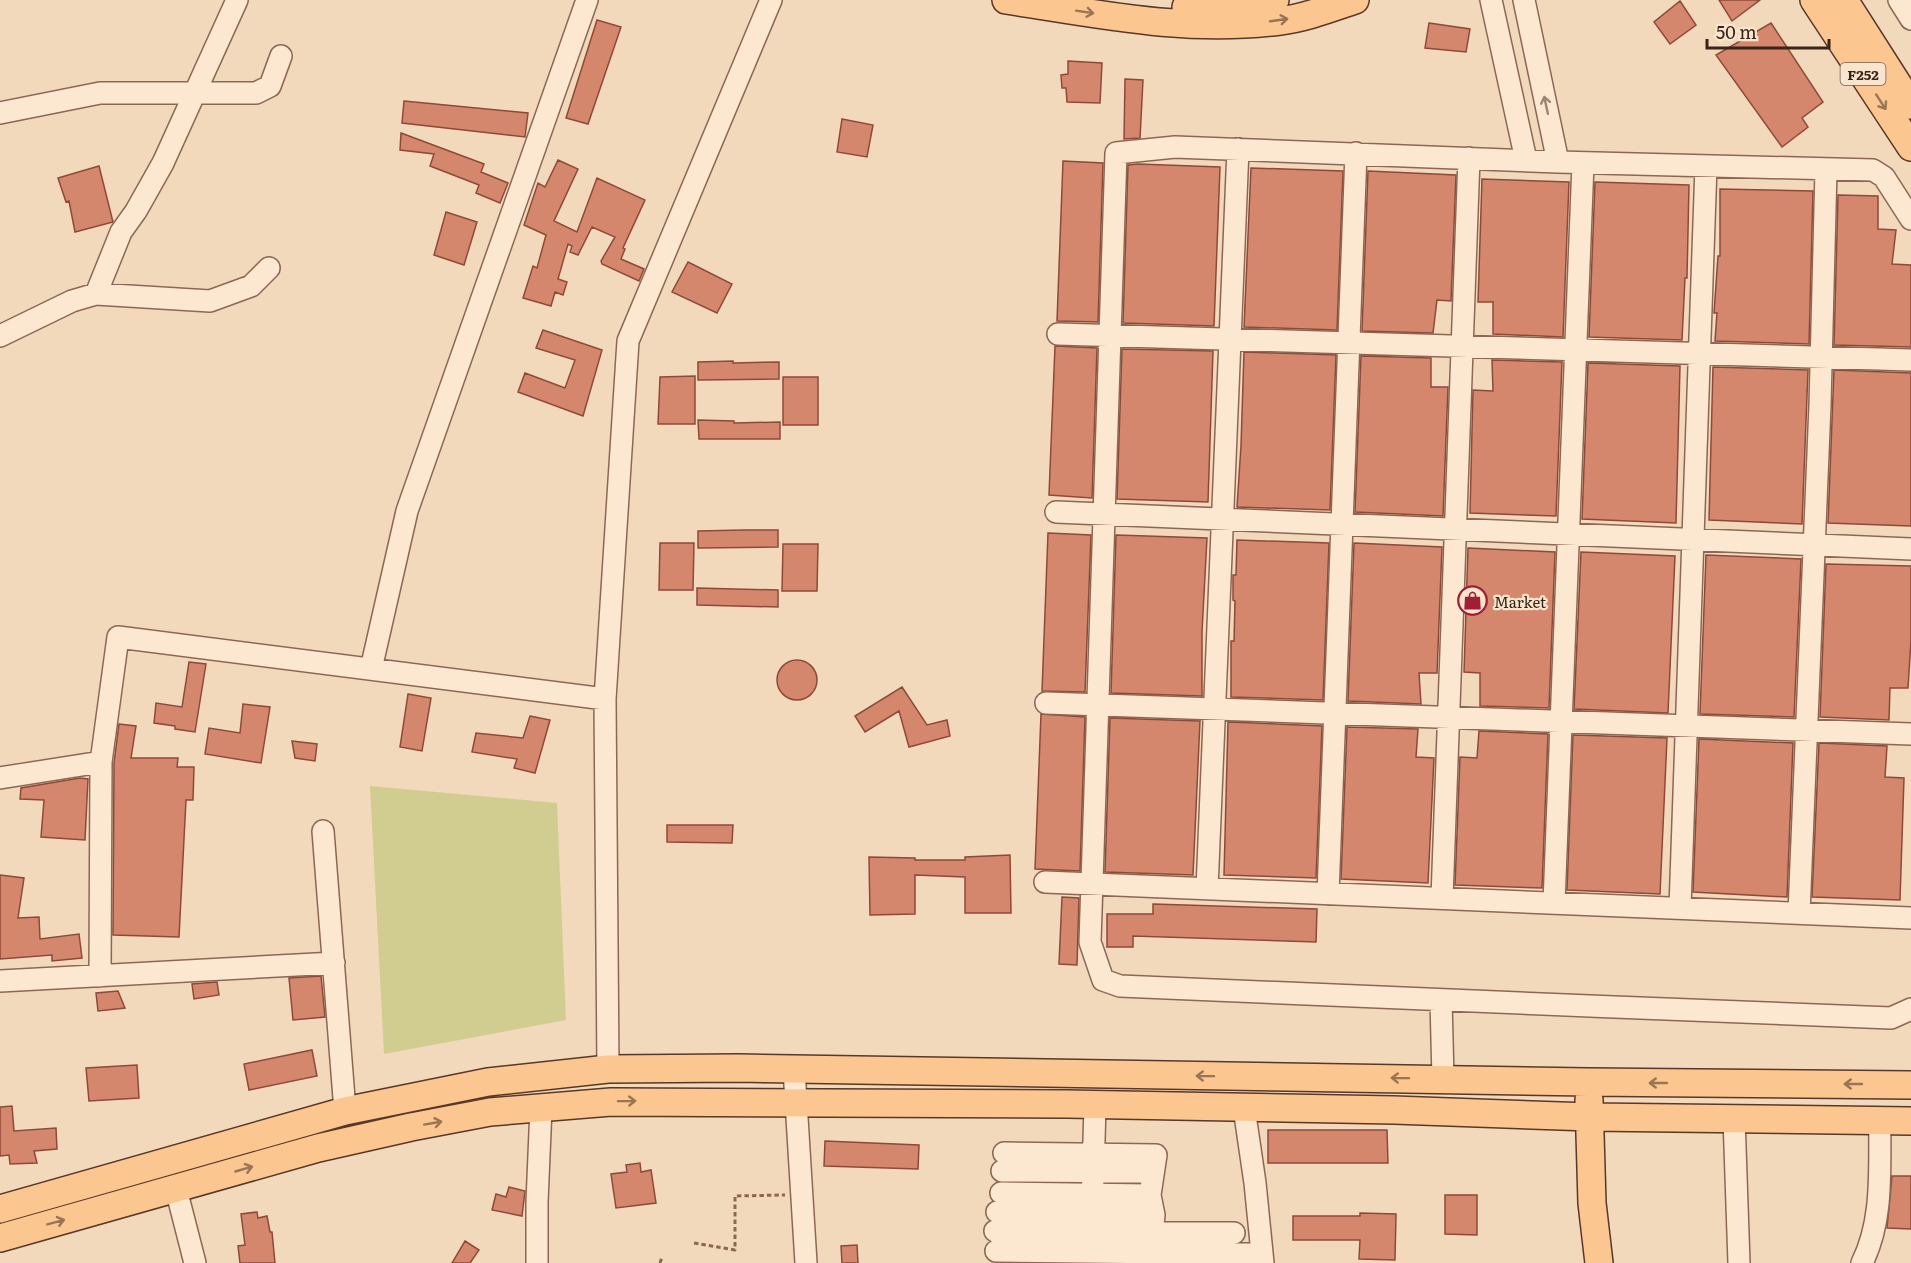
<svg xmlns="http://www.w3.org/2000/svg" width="1911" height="1263" font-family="Literata,serif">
<rect width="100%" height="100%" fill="#f2d9bc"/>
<path fill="#d1cd90" d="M370 786 557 803 566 1020 384 1054Z"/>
<path fill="#d5876e" stroke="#8e4a37" stroke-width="1.5" d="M1719 0H1760L1732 21Z
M1680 1 1696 25 1670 44 1654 22Z
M597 20 621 27 588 124 566 118Z
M1429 23 1470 29 1466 52 1425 48Z
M1771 23 1823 102 1802 118 1808 127 1782 147 1716 55Z
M1068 61 1102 63 1100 103 1067 102 1066 88H1062L1061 75 1068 74Z
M1125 79 1143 80 1140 138 1124 139Z
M404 101 528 113 525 137 402 123Z
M842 119 873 125 867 157 837 152Z
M401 133 484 164 481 172 508 183 500 203 476 193 479 185 430 166 434 154 400 150Z
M558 160 578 169 554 221 577 232 597 178 645 200 623 248 625 249 621 259 644 269 639 281 602 264 601 261 615 237 592 227 578 255 570 252 572 246 568 244 558 279 567 282 563 295 555 292 551 306 523 298 533 266 537 268 546 235 524 225 538 183 545 187Z
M1063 161 1103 163 1098 322 1057 321Z
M1138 164 1220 167 1214 326 1123 323 1128 165Z
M99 166 113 222 75 232 69 201 66 202 58 178Z
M1251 168 1343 171 1337 330 1244 327Z
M1368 171 1456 175 1451 301 1437 300 1433 333 1362 331Z
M1482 179 1569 182 1563 337 1493 334V302H1478Z
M1595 182 1689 185 1687 278H1685L1682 340 1589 337Z
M1720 189 1813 191 1809 344 1715 341 1717 313H1714L1718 256H1720Z
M1838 195 1878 196V229L1896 230 1892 264 1911 265V347L1834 345Z
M446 212 477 222 464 265 434 255Z
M688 262 732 284 717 313 672 292Z
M543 330 602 350 583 416 518 392 525 373 565 388 575 360 536 348Z
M1055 346 1097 348 1092 498 1049 495Z
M1122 349 1213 351 1208 502 1117 499Z
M1244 352 1336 355 1330 510 1237 507 1241 446Z
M1361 356 1431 358V387H1448L1443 516 1355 512Z
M1492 360 1562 362 1556 516 1470 513 1473 390 1493 391Z
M733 361V363L779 362V379L698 380V362Z
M1588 363 1680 366 1676 523 1582 519Z
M1713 367 1808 370 1802 524 1709 520Z
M1834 370 1911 373V526L1828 523Z
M695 376V424H658L660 377Z
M783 377H818V425H783Z
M698 420 734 421V423L780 422V439H699Z
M744 530H778V547L698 548V531Z
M1048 533 1091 535 1085 692 1042 691Z
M1116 535 1207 538 1202 632V696L1111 693Z
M1237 540 1329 543 1323 700 1231 697V641H1234L1235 601 1233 600V575H1236Z
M660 543H694L693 590H659Z
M1354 543 1442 547 1437 673H1419L1421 704 1348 701Z
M783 544H818L817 591H782Z
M1468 548 1555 552 1549 708 1480 706V673L1464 672Z
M1581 552 1675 556 1668 713 1574 709Z
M1706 555 1801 559 1794 717 1700 714Z
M1826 564 1911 566V640L1908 688H1890L1889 720 1820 717Z
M697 588 778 590V607L697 605Z
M777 680a20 20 0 1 1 40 0a20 20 0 1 1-40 0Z
M189 662 206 664 195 732 175 729V726L154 723 156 703 182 707Z
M902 687 927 725 947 720 950 736 909 747 899 711 865 732 855 716Z
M408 694 431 698 422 751 400 747Z
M243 704 270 707 261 763 205 754 209 728 240 733Z
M1041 714 1085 717 1080 871 1035 869Z
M530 716 550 720 535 773 514 768 517 759 472 752 476 733 523 738Z
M1110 718 1200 721 1193 875 1105 872Z
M1228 722 1322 726 1316 878 1224 875Z
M119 724 136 726 131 758H178L177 767H194L193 800H186L179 937 113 935 114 763Z
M1347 727 1418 729 1416 757 1434 758 1428 883 1341 879Z
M1479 731 1548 734 1542 888 1455 885 1460 757 1477 758Z
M1573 735 1667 738 1660 894 1567 890Z
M1699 739 1793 743 1787 897 1693 892Z
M292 741 317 744 315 761 295 758Z
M1819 743 1887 746 1885 777 1904 778 1900 900 1812 897Z
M80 778 88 779 85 840 41 837 44 800 20 799 21 788Z
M667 825H733L732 843 667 842Z
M1010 855 1011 913H965V877L915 875V914L870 915 869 857 915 858V860H965V857Z
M0 875 24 878 18 918 39 917 40 939 79 934 82 958 52 961V955L0 959Z
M1062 897 1079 898 1077 965 1059 964Z
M1153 904 1317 909 1316 942 1133 936V947H1107V914H1153Z
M321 976 325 1017 293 1020 289 978Z
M217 982 219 995 194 999 192 984Z
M118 991 125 1008 98 1011 96 993Z
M312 1050 317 1076 249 1090 244 1064Z
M137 1065 139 1098 89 1101 86 1068Z
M12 1106 14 1131 56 1128 57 1149 34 1151 37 1163 10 1164 9 1155 0 1156V1107Z
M1268 1130H1387L1388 1163H1268Z
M825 1141 919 1145 918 1169 824 1166Z
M640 1163 641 1172 651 1170 656 1203 616 1208 611 1174 627 1172 626 1165Z
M1892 1176H1911V1229L1887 1228Z
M509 1187 525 1191 522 1216 492 1210 496 1194 506 1197Z
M1445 1195H1477V1235L1445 1234Z
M257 1212 258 1218 267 1216 270 1232H272L275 1263H240L238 1246 245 1245 241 1214Z
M1360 1213 1396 1214 1395 1260 1359 1259 1360 1240H1293V1216H1360Z
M465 1241 479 1250 470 1263H452Z
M857 1245 858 1263H842L841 1246Z"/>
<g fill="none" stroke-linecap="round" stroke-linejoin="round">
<defs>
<path id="minor" d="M1491 0 1526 160
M1524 0 1558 162
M1899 0 1911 19
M0 113 100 93H256L270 86 281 56
M1911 219 1884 177 1873 170 1558 162 1175 147 1116 153 1090 942 1103 980 1120 986C1377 999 1634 1007 1891 1018L1911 1009
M96 294 121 232 136 211 163 163 237 0
M1058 334 1911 360
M0 336 72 301 96 294 210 301 251 286 269 268
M1056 512 1911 549
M371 669 407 511 587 0
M605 699 608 1069
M1046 703 1911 734
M0 778 101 762
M323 831 345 1111
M1045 882 1911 918
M1207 889 1238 149
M1328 894 1356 153
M1442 898 1469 158
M1554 903 1583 163
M1680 908 1706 166
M1799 913 1820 405 1826 170
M100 976 101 762 118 637 605 699 628 341 771 0
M0 981 334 963
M1441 1000 1443 1079
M794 1069 806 1263
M1244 1108 1255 1183 1263 1263
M1734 1118 1739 1263
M1004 1153 1156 1155 1150 1195 1154 1215 1149 1263
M1002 1171 1152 1172
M176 1189 195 1263
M1001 1193 1150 1195
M997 1212 1154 1215
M995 1231 1091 1233H1234
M1091 1245 1095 1105
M996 1251 1262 1254
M537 1263V1202L541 1108
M1862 1263C1884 1219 1879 1168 1880 1120"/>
<path id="major" d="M1006 0C1098 14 1186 33 1280 21 1305 18 1331 8 1355 0
M1814 0 1911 147
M1844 0 1911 105
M1186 7 1252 4 1275 0
M1589 1100 1592 1203 1599 1263
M0 1209 345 1111 488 1082 608 1069 739 1068 1588 1082 1911 1085
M0 1238 318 1148 411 1127 490 1112 611 1102 1067 1104 1394 1110 1590 1117 1911 1121"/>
</defs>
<use href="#minor" stroke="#8c6854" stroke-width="24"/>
<use href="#major" stroke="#593729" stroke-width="30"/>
<path stroke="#8c6854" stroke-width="3" stroke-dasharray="4.5 3" stroke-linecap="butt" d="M694 1243 735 1250V1196L785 1195
M660 1263 662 1257"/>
<use href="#minor" stroke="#fce7d0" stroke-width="21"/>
<use href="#major" stroke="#fbc68f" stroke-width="27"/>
</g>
<defs><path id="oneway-shaft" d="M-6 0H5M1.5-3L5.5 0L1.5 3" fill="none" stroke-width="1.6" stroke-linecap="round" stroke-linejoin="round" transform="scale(1.5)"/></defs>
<g stroke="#9a7554">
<use href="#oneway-shaft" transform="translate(1085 12) rotate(9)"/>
<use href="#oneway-shaft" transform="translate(1279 20) rotate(-8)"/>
<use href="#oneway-shaft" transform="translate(1881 102) rotate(57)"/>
<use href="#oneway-shaft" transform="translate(1205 1076) rotate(-179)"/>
<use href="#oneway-shaft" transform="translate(1400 1078) rotate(-179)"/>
<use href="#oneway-shaft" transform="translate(1658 1083) rotate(-180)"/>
<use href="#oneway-shaft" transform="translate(1853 1084) rotate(-180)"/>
<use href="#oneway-shaft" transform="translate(627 1101) rotate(-1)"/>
<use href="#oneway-shaft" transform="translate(433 1123) rotate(-10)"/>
<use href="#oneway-shaft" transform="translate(244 1169) rotate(-16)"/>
<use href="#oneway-shaft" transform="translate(56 1222) rotate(-15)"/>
</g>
<use stroke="#9a8675" href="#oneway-shaft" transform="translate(1546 105) rotate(-102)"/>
<defs>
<symbol id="shop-ring" viewBox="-11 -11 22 22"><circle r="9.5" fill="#f9e4cd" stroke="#a11e36" stroke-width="1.5"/><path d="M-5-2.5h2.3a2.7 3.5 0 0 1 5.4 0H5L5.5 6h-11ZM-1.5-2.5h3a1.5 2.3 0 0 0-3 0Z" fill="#a11e36"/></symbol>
</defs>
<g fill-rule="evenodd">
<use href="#shop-ring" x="1456" y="584" width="33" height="33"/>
</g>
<g text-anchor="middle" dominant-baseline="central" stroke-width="4.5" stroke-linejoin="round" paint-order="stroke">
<rect fill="#f9e4cd" stroke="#735e50" stroke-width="1.5" x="1840.5" y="63" width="45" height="22" rx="4.5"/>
<g font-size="14" font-weight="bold" fill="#39241a">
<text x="1863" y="74">F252</text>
</g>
<g font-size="15" fill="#39241a" stroke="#f9e4cd" text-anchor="start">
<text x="1494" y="601">Market</text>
</g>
</g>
<path d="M1707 39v9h122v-9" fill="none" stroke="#39241a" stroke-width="3"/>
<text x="1716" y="39" font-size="18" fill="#39241a" stroke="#f9e4cd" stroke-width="4.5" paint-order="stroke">50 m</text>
</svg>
